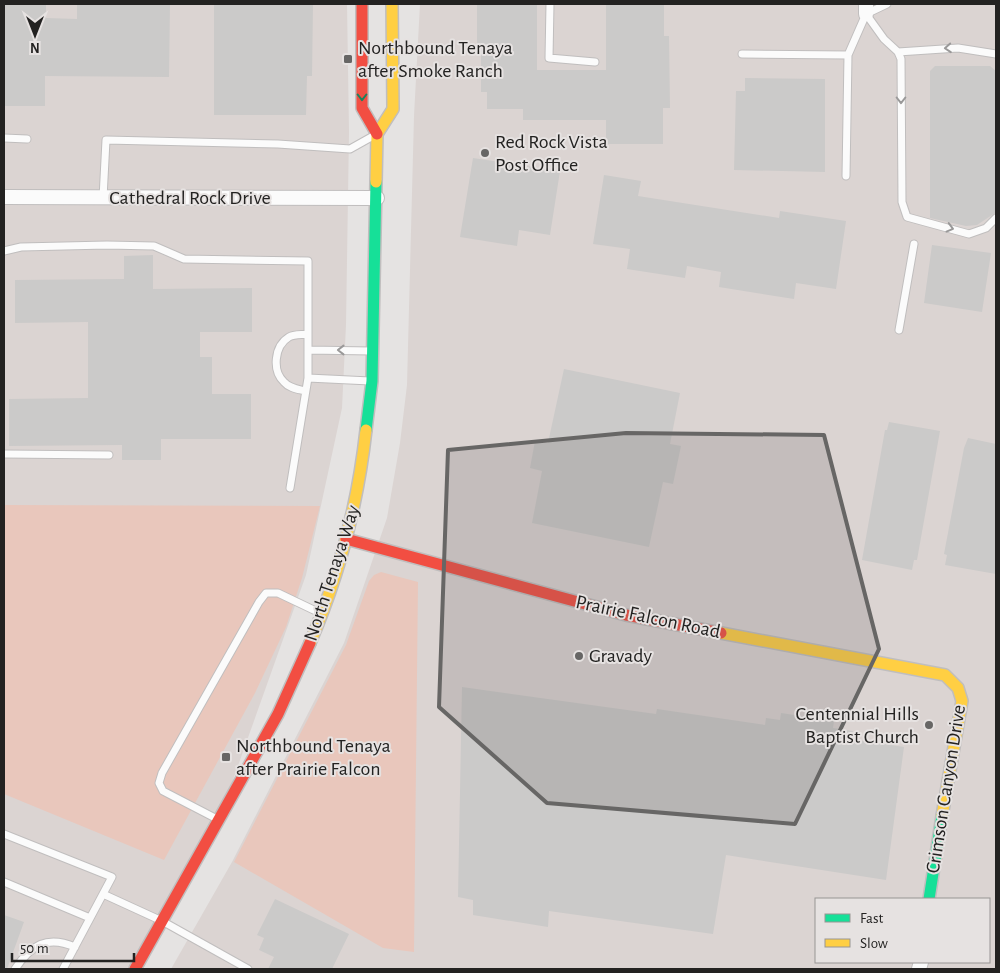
<svg xmlns="http://www.w3.org/2000/svg" width="1000" height="973" font-family="'Alegreya Sans',sans-serif">
<rect width="100%" height="100%" fill="#e5e3e2"/>
<path fill="#dbd4d2" fill-rule="evenodd" d="M4 4H347L349 132 346 325 342 408 306 575 219 819 135 969H4Z
M420 4H996V969H171L232 862 344 643 387 518 400 443 407 385 414 116ZM816 899H989V962H816Z"/>
<path fill="#e9c7bc" d="M4 505 320 506 302 578 286 627 255 693 164 860 4 794Z
M381 572 418 582 414 952 383 948 234 862 346 645 369 581 374 575Z"/>
<path fill="#cbcac9" d="M4 4H46V18L77 19V4H170L169 77 45 76V106H4Z
M214 4H313L312 76H307L306 115H214Z
M477 4H537V70H606V4H664V36H669L670 108H663V144H606V120H523V109H487V92H481V55H477Z
M935 66H990L996 71 995 213 977 225 966 226 930 218V71Z
M745 78 825 79V172L734 170 736 91H745Z
M473 158 560 171 550 235 519 230 517 246 460 237Z
M604 175 641 181 638 196 779 218 780 211 846 221 836 289 796 283 794 299 719 287 721 272 687 266 685 278 627 269 630 249 593 244Z
M932 245 991 253 982 312 924 303Z
M153 255V289L252 288V332H200V357H212V394H251V439H161V460H122V445L9 446V399L88 398V322L15 323V280L124 279V256Z
M564 369 680 393 670 444 681 446 673 484 663 482 649 547 532 523 542 471 530 468 535 441 548 443Z
M889 422 940 431 917 560H914L912 570 862 560 885 430H887Z
M968 438 996 444V574L945 565 947 555 944 554 964 448Z
M462 687 656 714 657 709 765 725 766 718 780 720 781 713 834 721 833 728 853 731 851 739 904 747 886 880 726 855 713 934 549 911 548 927 473 915V900L458 897Z
M275 899 349 934 332 969H268L274 957 259 950 264 938 257 935Z
M4 915 24 922 7 969H4Z"/>
<g fill="none" stroke-linecap="round" stroke-linejoin="round">
<defs>
<path id="lane" d="M550 4 549 58 595 62
M866 14 884 39 898 52 901 59 902 202 907 217 969 234 986 228 996 218
M898 52 958 48 996 54
M742 54 848 55
M4 138 27 139
M846 176 848 55 866 14 887 4
M103 198 106 140 278 144 350 149 375 135
M4 251 21 247 107 245 154 246 184 259 308 261V378L290 488
M899 330 914 244
M308 350 371 351
M308 378 370 381
M305 391C297 389 289 388 284 382 272 371 274 346 289 337 294 334 302 335 308 334
M4 454 109 455
M217 819 163 791 159 783 162 773 259 602 266 593H278L320 613
M4 834 112 877 63 969
M4 882 90 918
M103 894 162 921 248 969
M15 969C31 945 47 935 75 947"/>
<path id="street" d="M866 14V4
M4 197 377 198
M919 969 921 962"/>
<path id="fast" d="M366 430 372 381 376 182
M929 899 942 816"/>
<path id="slow" d="M376 182 377 134 393 109 392 4
M721 633 945 675 958 688 962 701 942 816
M310 643C339 576 358 502 366 430"/>
<path id="jam" d="M362 4V108L377 134
M346 539 626 615 721 633
M135 969 278 714 310 643"/>
</defs>
<use href="#lane" stroke="#c0bebe" stroke-width="9"/>
<use href="#street" stroke="#c0bebe" stroke-width="16"/>
<use href="#fast" stroke="#c0bebe" stroke-width="14"/>
<use href="#slow" stroke="#c0bebe" stroke-width="14"/>
<use href="#jam" stroke="#c0bebe" stroke-width="14"/>
<use href="#lane" stroke="#fbfbfb" stroke-width="7"/>
<use href="#street" stroke="#fbfbfb" stroke-width="14"/>
<use href="#fast" stroke="#16e098" stroke-width="11"/>
<use href="#slow" stroke="#ffcf43" stroke-width="11"/>
<use href="#jam" stroke="#f24e42" stroke-width="11"/>
</g>
<defs><path id="oneway-chevron" d="M-2-3.5L2.5 0L-2 3.5" fill="none" stroke-width="1.6" stroke-linecap="round" stroke-linejoin="round" transform="scale(1.25)"/></defs>
<g stroke="#9a9999">
<use href="#oneway-chevron" transform="translate(948 48) rotate(176)"/>
<use href="#oneway-chevron" transform="translate(901 100) rotate(90)"/>
<use href="#oneway-chevron" transform="translate(950 228) rotate(15)"/>
<use href="#oneway-chevron" transform="translate(341 350) rotate(-180)"/>
</g>
<use stroke="#1c815c" href="#oneway-chevron" transform="translate(362 97) rotate(90)"/>
<path fill="#676665" fill-opacity="0.2" stroke="#676665" stroke-width="4" stroke-linejoin="round" d="M626 433 824 435 879 649 795 824 547 803 439 707 448 450Z"/>
<g fill="#676665" stroke="#e6e2e1" stroke-width="2">
<rect x="343" y="54" width="10" height="10" rx="2.5"/>
<circle cx="485" cy="153" r="5"/>
<circle cx="579" cy="656" r="5"/>
<circle cx="929" cy="725" r="5"/>
<rect x="221" y="752" width="10" height="10" rx="2.5"/>
</g>
<g text-anchor="middle" dominant-baseline="central" stroke-width="4" stroke-linejoin="round" paint-order="stroke">
<g font-size="20" fill="#232221" stroke="#e6e2e1" text-anchor="start">
<text x="358" y="48">Northbound Tenaya<tspan x="358" dy="23">after Smoke Ranch</tspan></text>
<text x="495" y="142">Red Rock Vista<tspan x="495" dy="23">Post Office</tspan></text>
<text x="589" y="656">Gravady</text>
<text x="919" y="714" text-anchor="end">Centennial Hills<tspan x="919" dy="23">Baptist Church</tspan></text>
<text x="236" y="746">Northbound Tenaya<tspan x="236" dy="23">after Prairie Falcon</tspan></text>
</g>
<g font-size="20" fill="#232221" stroke="#e6e2e1">
<text x="190" y="198">Cathedral Rock Drive</text>
<text transform="translate(332 573) rotate(-72)">North Tenaya Way</text>
<text transform="translate(648 617) rotate(12)">Prairie Falcon Road</text>
<text transform="translate(946 789) rotate(-81)">Crimson Canyon Drive</text>
</g>
</g>
<rect width="1000" height="973" fill="none" stroke="#232221" stroke-width="10"/>
<rect x="815" y="898" width="175" height="65" fill="#e6e2e1" stroke="#989594"/>
<rect x="825" y="914" width="25" height="8" fill="#16e098" stroke="#989594"/>
<text x="860" y="923" font-size="15" fill="#232221">Fast</text>
<rect x="825" y="939" width="25" height="8" fill="#ffcf43" stroke="#989594"/>
<text x="860" y="948" font-size="15" fill="#232221">Slow</text>
<g transform="translate(35 35) rotate(180)" stroke="#e6e2e1" stroke-width="4" paint-order="stroke">
<path d="M0-4L9 19L0 12L-9 19Z" fill="#232221"/>
<text y="-8" font-size="14" font-weight="bold" text-anchor="middle" fill="#232221">N</text>
</g>
<path d="M12 953v8h122v-8" fill="none" stroke="#232221" stroke-width="2.5"/>
<text x="20" y="953" font-size="15" fill="#232221" stroke="#e6e2e1" stroke-width="4" paint-order="stroke">50 m</text>
</svg>
